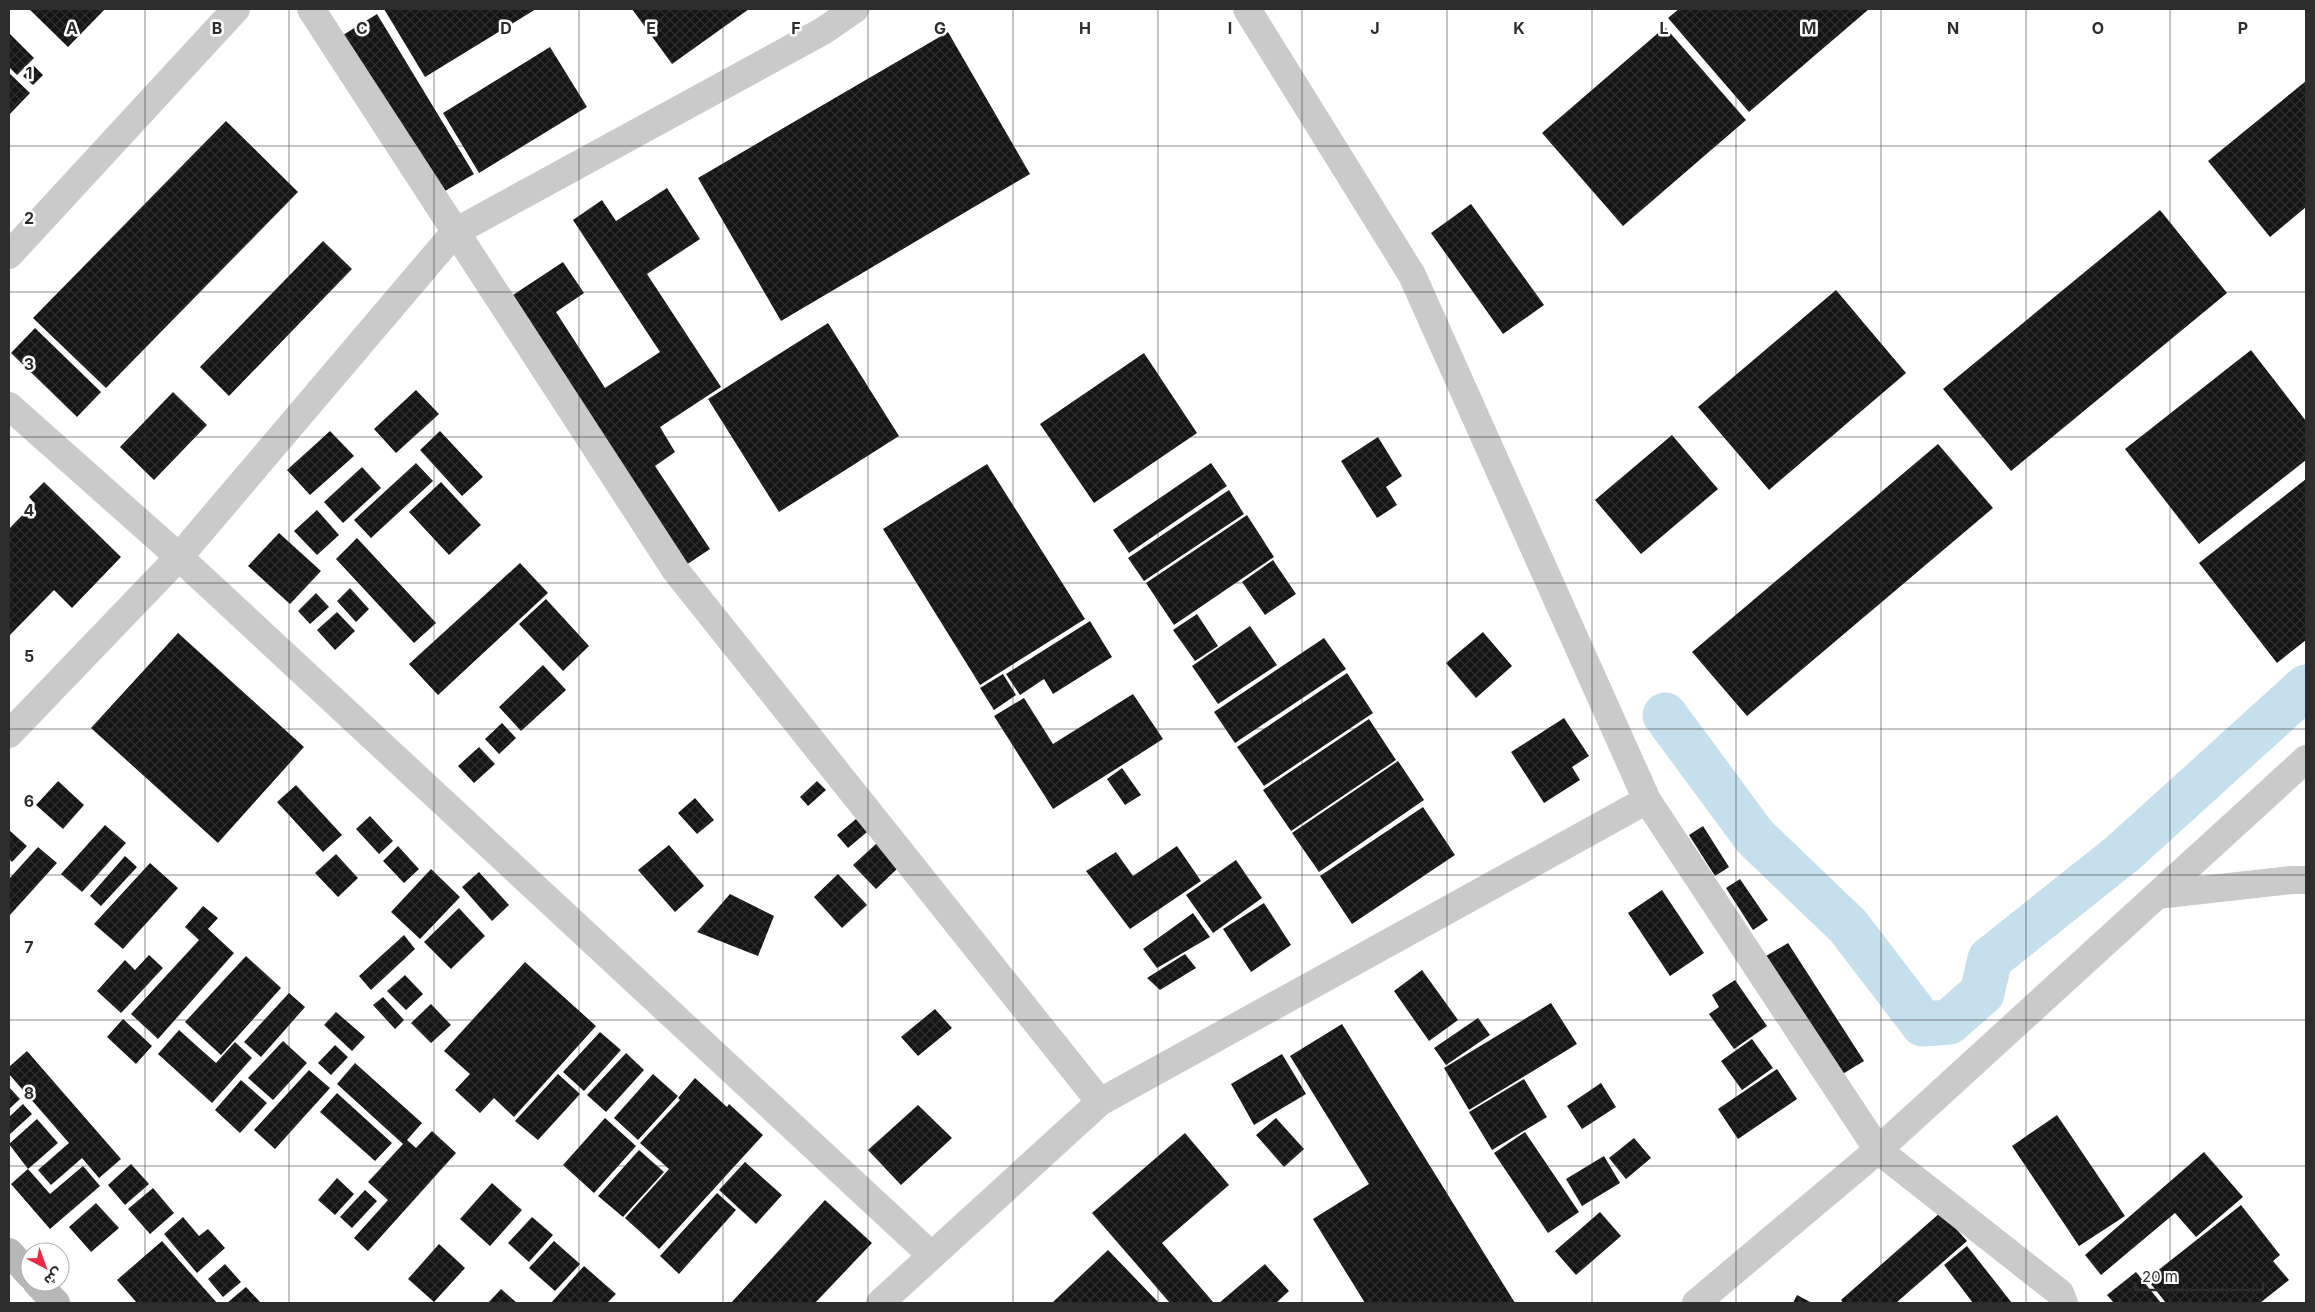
<svg xmlns="http://www.w3.org/2000/svg" width="2315" height="1312" font-family="Inter,'Noto Sans Arabic',sans-serif">
<defs>
<pattern id="building-cross-hatch" width="8" height="8" patternUnits="userSpaceOnUse" patternTransform="scale(1.25)"><rect width="8" height="8" fill="#141414"/><path d="M0 0l8 8M0 8l8-8" fill="none" stroke="#2e2e2e"/></pattern>
</defs>
<rect width="100%" height="100%" fill="#fff"/>
<g fill="none" stroke-linecap="round" stroke-linejoin="round">
<path stroke="#c5e0ec" stroke-width="45" d="M1665 715 1755 837 1848 926 1923 1024 1949 1022 1982 993 1990 959 2123 853 2306 687"/>
</g>
<path fill="url(#building-cross-hatch)" d="M29 9H105L68 47Z
M384 9H536L425 77Z
M632 9H749L672 64Z
M1679 9H1869L1749 112 1668 18Z
M377 14 474 174 440 194 343 35Z
M1665 27 1746 120 1623 226 1542 133Z
M948 32 1030 174 781 321 698 178Z
M9 33 34 58 17 75 9 67Z
M550 47 587 107 479 173 443 113Z
M33 65 43 75 33 85 23 76Z
M9 73 30 93 9 115Z
M2306 81V207L2270 237 2208 161Z
M226 121 298 192 106 388 33 318Z
M667 188 700 239 647 274 721 387 660 427 675 452 655 466 710 549 683 567 507 299 563 262 584 293 556 312 605 388 660 352 573 220 602 200 616 221Z
M1471 204 1544 305 1503 334 1431 233Z
M2160 210 2227 293 2011 471 1943 389Z
M323 241 352 269 229 396 200 367Z
M1836 290 1906 373 1769 490 1698 407Z
M828 323 899 436 779 512 708 399Z
M35 328 101 392 77 417 11 353Z
M2251 350 2306 421V460L2199 544 2125 449Z
M1144 353 1197 433 1094 503 1040 424Z
M416 390 439 414 396 453 374 429Z
M173 392 207 425 154 480 120 447Z
M330 431 354 456 310 495 287 470Z
M440 431 483 477 462 496 420 450Z
M1672 435 1718 489 1641 554 1595 500Z
M1378 437 1402 476 1386 487 1397 505 1377 518 1341 461Z
M1938 444 1993 508 1747 716 1692 652Z
M416 463 433 481 371 538 354 520Z
M1211 463 1227 486 1129 553 1113 530Z
M987 464 1085 619 980 685 883 529Z
M362 467 381 488 343 523 324 502Z
M2306 479V640L2277 663 2199 563Z
M44 482 121 557 72 608 54 590 9 636V529L34 503 29 497Z
M441 482 481 525 449 555 409 512Z
M1229 490 1244 514 1144 581 1128 558Z
M317 510 339 535 317 555 294 531Z
M1247 515 1274 557 1174 625 1146 583Z
M279 533 321 571 290 604 248 566Z
M357 538 436 623 414 643 336 559Z
M1273 560 1296 594 1265 615 1242 582Z
M520 563 548 593 438 695 409 664Z
M350 588 369 609 356 622 337 601Z
M316 593 329 607 310 624 298 611Z
M546 599 589 646 563 671 519 624Z
M337 612 355 631 335 650 317 630Z
M1197 614 1218 646 1195 661 1173 630Z
M1090 621 1112 657 1053 694 1044 679 1020 695 1006 674Z
M1250 626 1277 665 1218 704 1192 666Z
M1483 632 1512 666 1476 698 1446 663Z
M178 633 304 747 218 843 91 728Z
M1324 638 1346 669 1235 743 1214 712Z
M543 665 566 690 521 731 499 707Z
M1347 673 1373 713 1264 786 1237 747Z
M1003 674 1016 695 994 710 980 688Z
M1133 694 1163 739 1053 809 994 716 1024 698 1053 744Z
M1564 718 1589 756 1572 767 1580 780 1544 803 1511 752Z
M1369 719 1396 760 1291 831 1263 790Z
M502 723 516 738 499 754 485 739Z
M479 747 495 764 474 783 458 766Z
M1398 761 1424 800 1319 872 1292 833Z
M1122 768 1141 795 1125 805 1107 779Z
M58 781 84 805 63 829 36 805Z
M817 781 826 790 808 806 800 797Z
M296 785 342 835 323 852 277 802Z
M695 798 714 820 697 834 678 813Z
M1423 807 1455 855 1352 924 1320 876Z
M370 816 393 841 379 854 356 829Z
M856 819 867 832 848 848 837 835Z
M105 825 126 843 82 892 61 874Z
M1703 826 1729 867 1715 876 1689 835Z
M9 830 27 846 12 862 9 859Z
M877 843 899 867 876 889 853 865Z
M669 845 704 886 675 912 638 870Z
M398 846 419 869 404 883 383 861Z
M1177 846 1201 881 1130 929 1086 871 1116 852 1133 876Z
M38 847 57 863 9 916V879Z
M336 854 358 878 338 897 315 873Z
M125 856 137 867 101 906 90 896Z
M1236 860 1262 898 1213 933 1186 895Z
M150 863 178 888 123 949 94 924Z
M431 869 460 897 420 939 391 912Z
M479 872 509 905 492 921 462 887Z
M838 874 867 905 842 928 814 897Z
M1740 879 1768 920 1753 930 1726 888Z
M1662 890 1704 953 1670 976 1628 913Z
M730 894 774 916 758 956 697 932Z
M1264 903 1291 945 1251 972 1223 929Z
M203 906 218 918 208 929 234 953 158 1039 131 1014 199 940 185 927Z
M459 908 485 936 451 969 424 942Z
M1193 913 1210 937 1157 968 1143 949Z
M404 935 415 949 371 990 359 976Z
M1788 943 1864 1061 1841 1075 1766 956Z
M1185 954 1196 968 1160 990 1147 978Z
M149 955 163 968 121 1013 97 991 125 960 135 970Z
M246 956 281 988 221 1055 185 1022Z
M525 962 596 1026 514 1117 494 1098 480 1113 455 1090 470 1074 444 1051Z
M1422 970 1458 1020 1429 1041 1394 991Z
M405 975 423 994 406 1010 387 991Z
M1735 980 1767 1026 1734 1049 1709 1014 1719 1007 1712 995Z
M289 993 305 1007 261 1057 244 1042Z
M383 997 404 1020 395 1029 373 1005Z
M1551 1003 1577 1044 1469 1110 1444 1068Z
M431 1004 451 1025 431 1043 411 1023Z
M935 1009 952 1028 918 1056 901 1037Z
M336 1012 365 1037 352 1051 324 1025Z
M1478 1018 1490 1035 1446 1065 1434 1048Z
M123 1019 152 1046 136 1064 107 1037Z
M1342 1024 1515 1303H1365L1313 1219 1369 1184 1290 1056Z
M179 1030 216 1063 235 1042 252 1058 212 1103 158 1054Z
M600 1032 621 1050 584 1091 563 1072Z
M1752 1039 1773 1068 1742 1090 1721 1061Z
M283 1041 307 1063 273 1100 248 1078Z
M335 1045 348 1057 331 1075 318 1063Z
M27 1051 121 1159 99 1178 82 1158 51 1185 38 1170 69 1143 9 1074V1067Z
M626 1053 644 1070 606 1112 587 1095Z
M1282 1054 1306 1094 1254 1125 1231 1084Z
M355 1063 422 1123 407 1140 416 1148 432 1131 456 1153 368 1251 354 1238 388 1200 368 1182 403 1144 337 1084Z
M1777 1069 1797 1099 1738 1139 1718 1109Z
M309 1070 330 1088 275 1149 254 1130Z
M558 1074 580 1094 538 1140 515 1121Z
M653 1074 678 1096 638 1140 614 1118Z
M695 1078 727 1107 729 1104 763 1135 659 1249 625 1218 669 1169 640 1143 680 1100 678 1098Z
M1524 1079 1547 1117 1492 1150 1469 1112Z
M241 1080 267 1103 240 1133 215 1110Z
M1601 1083 1616 1107 1582 1129 1567 1106Z
M9 1087 20 1099 9 1109Z
M337 1093 392 1143 375 1161 320 1112Z
M23 1104 32 1114 10 1134 9 1117Z
M918 1105 952 1138 901 1185 868 1150Z
M2057 1115 2125 1216 2079 1246 2012 1146Z
M605 1118 636 1146 594 1193 563 1165Z
M1276 1118 1304 1149 1284 1167 1256 1135Z
M37 1119 58 1143 28 1169 9 1144Z
M1525 1132 1579 1212 1548 1233 1494 1153Z
M1185 1133 1229 1185 1162 1243 1214 1303H1170L1092 1213Z
M1634 1138 1651 1158 1626 1179 1609 1158Z
M639 1150 664 1172 623 1217 598 1196Z
M2204 1152 2243 1197 2196 1237 2175 1213 2101 1275 2085 1255Z
M1604 1156 1620 1183 1582 1206 1566 1179Z
M745 1162 782 1195 756 1224 719 1190Z
M131 1164 149 1184 125 1205 108 1185Z
M83 1166 100 1186 50 1229 11 1184 28 1169 50 1194Z
M337 1178 354 1194 335 1215 318 1200Z
M492 1183 522 1210 490 1246 460 1219Z
M153 1188 174 1213 150 1234 128 1209Z
M365 1190 377 1201 352 1228 340 1217Z
M717 1193 736 1210 679 1274 660 1256Z
M825 1200 872 1243 815 1303H731Z
M96 1203 119 1228 91 1252 69 1227Z
M2241 1205 2280 1255 2273 1261 2289 1280 2260 1303H2166L2147 1279Z
M1600 1212 1621 1236 1576 1275 1555 1251Z
M1941 1212 1967 1241 1896 1303H1843L1841 1300Z
M183 1217 199 1236 208 1229 225 1248 197 1273 164 1234Z
M532 1217 553 1235 529 1262 508 1243Z
M162 1241 217 1303H137L117 1280Z
M554 1241 580 1264 555 1291 529 1268Z
M439 1244 465 1268 434 1302 408 1279Z
M1967 1246 2012 1303H1973L1944 1265Z
M1108 1250 1159 1303H1052Z
M225 1264 241 1282 223 1297 208 1279Z
M1265 1264 1289 1291 1276 1303H1219Z
M584 1266 616 1294 607 1303H551Z
M2136 1272 2161 1303H2114L2107 1295Z
M246 1287 261 1303H227Z
M501 1289 517 1303H488Z
M1797 1295 1812 1303H1793Z"/>
<g fill="none" stroke-linecap="round" stroke-linejoin="round">
<path stroke="#cacaca" stroke-width="28" d="M311 9 676 571 1100 1102 880 1303
M1247 9 1412 275 1647 800 1878 1150 1696 1303
M9 255 236 9
M9 406 179 557 931 1255
M9 734 179 557 455 232 823 31 855 9
M2157 895 2292 880H2306
M1100 1102 1647 800
M2064 1303 2060 1293 1878 1150 2306 759"/>
<path stroke="#b7b7b7" stroke-width="28" d="M9 1252 30 1275
M36 1282 56 1303"/>
</g>
<path fill="none" stroke="#2d2d2d" stroke-width="1" stroke-opacity="0.55" d="M145 9V1303M289 9V1303M434 9V1303M579 9V1303M723 9V1303M868 9V1303M1013 9V1303M1158 9V1303M1302 9V1303M1447 9V1303M1592 9V1303M1736 9V1303M1881 9V1303M2026 9V1303M2170 9V1303M9 146H2306M9 292H2306M9 437H2306M9 583H2306M9 729H2306M9 875H2306M9 1020H2306M9 1166H2306"/>
<g font-size="16" text-anchor="middle" font-weight="bold" fill="#2d2d2d" stroke="#fff" stroke-width="5" stroke-linejoin="round" paint-order="stroke">
<text x="72" y="34">A</text>
<text x="217" y="34">B</text>
<text x="362" y="34">C</text>
<text x="506" y="34">D</text>
<text x="651" y="34">E</text>
<text x="796" y="34">F</text>
<text x="940" y="34">G</text>
<text x="1085" y="34">H</text>
<text x="1230" y="34">I</text>
<text x="1375" y="34">J</text>
<text x="1519" y="34">K</text>
<text x="1664" y="34">L</text>
<text x="1809" y="34">M</text>
<text x="1953" y="34">N</text>
<text x="2098" y="34">O</text>
<text x="2243" y="34">P</text>
<text x="29" y="79">1</text>
<text x="29" y="224">2</text>
<text x="29" y="370">3</text>
<text x="29" y="516">4</text>
<text x="29" y="662">5</text>
<text x="29" y="807">6</text>
<text x="29" y="953">7</text>
<text x="29" y="1099">8</text>
</g>
<rect width="2315" height="1312" fill="none" stroke="#2d2d2d" stroke-width="20"/>
<g transform="translate(45 1267) rotate(139)"><circle r="24" fill="#ffffff" stroke="#ababab"/>
<path d="M0-4L9 19L0 12L-9 19Z" fill="#ec2846"/>
<text y="-8" font-size="14" font-weight="bold" text-anchor="middle" fill="#2d2d2d">ش</text>
</g>
<path d="M2135 1282v8h128v-8" fill="none" stroke="#2d2d2d" stroke-width="2.5"/>
<text x="2142" y="1282" font-size="15" fill="#2d2d2d" stroke="#ffffff" stroke-width="4" paint-order="stroke">20 m</text>
</svg>
